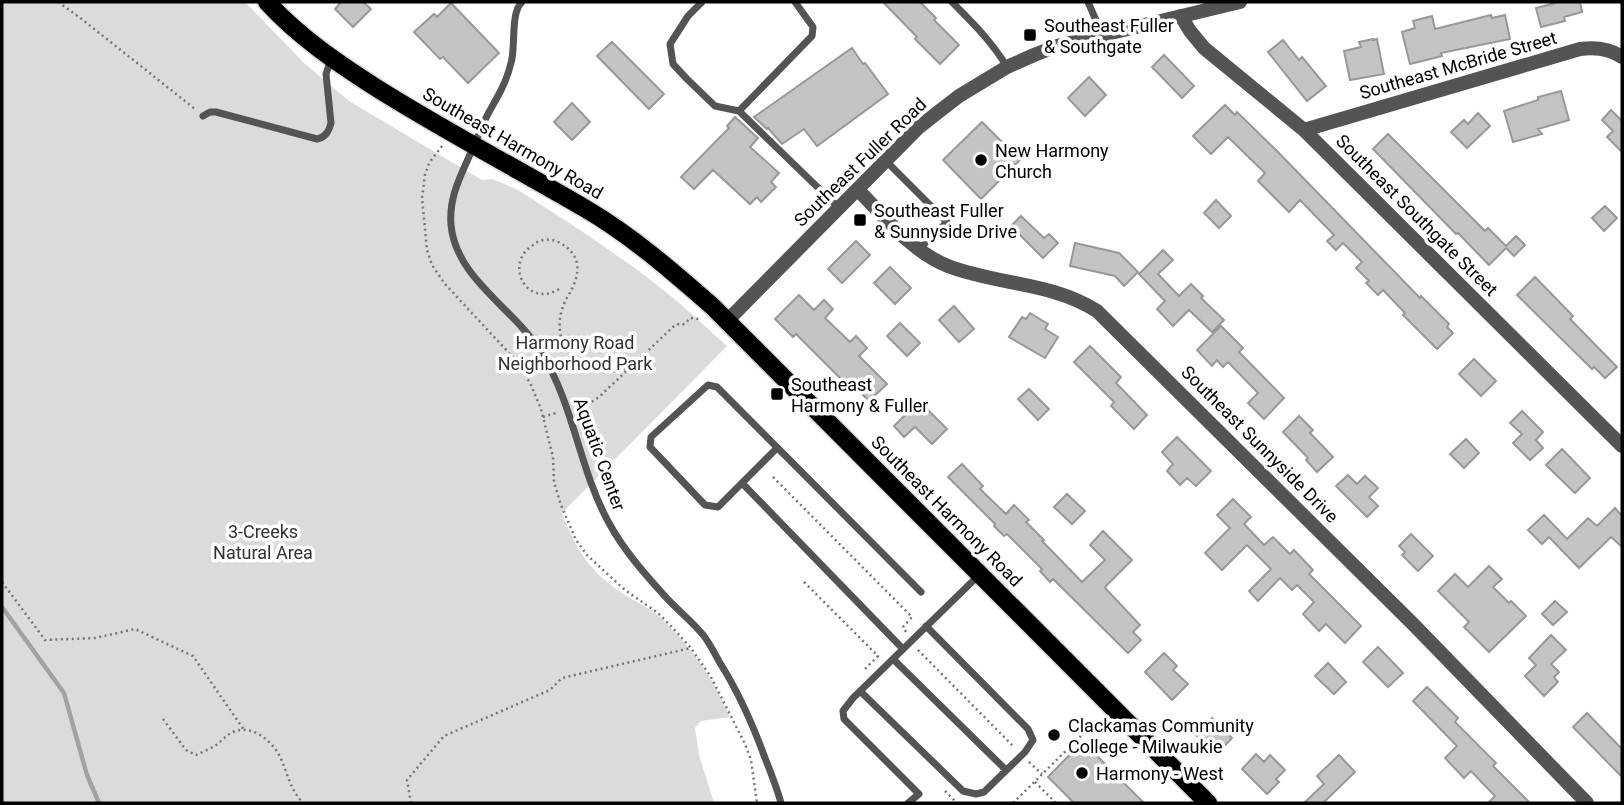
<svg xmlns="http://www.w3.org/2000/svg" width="1624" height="805" font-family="Roboto,sans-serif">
<rect width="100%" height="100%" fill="#fff"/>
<path fill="#dbdbdb" d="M2 2H245L304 63 349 101 482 180 492 179 518 190 580 230 639 271 677 301 727 346 562 513C577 551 588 570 622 593 634 601 648 607 659 616 678 634 697 656 710 678 718 690 723 704 730 717L701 721 695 728 699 755 714 803H2Z"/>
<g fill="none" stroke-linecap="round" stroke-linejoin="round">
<path stroke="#a2a2a2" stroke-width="4.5" d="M2 607 64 693 87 775 99 803"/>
</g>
<path fill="#c4c4c4" stroke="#989898" stroke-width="2" d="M341 2H363L371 9 353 27 335 9Z
M883 2H920L936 18 934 20 959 45 940 64 915 39 917 37Z
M1560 2H1580L1582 12 1564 17 1565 21 1541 27 1536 8Z
M451 3 499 53 468 83 443 57 440 59 414 32 434 14 437 17Z
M1491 15 1492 18 1505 15 1510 39 1441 53 1442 56 1410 64 1402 32 1415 28 1413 21 1432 16 1435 29Z
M1373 39V40L1377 39 1384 74 1350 80 1344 51 1361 47 1359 42Z
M1283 40 1299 60 1302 57 1326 86 1307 101 1268 52Z
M612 42 664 94 649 109 597 56Z
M852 48 863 64 865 63 888 94 817 146 804 129 782 144 768 128 767 129 754 117Z
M1164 55 1194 86 1182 98 1152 67Z
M1089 77 1106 95 1085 116 1068 98Z
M1561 91 1569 120 1538 129 1542 134 1513 142 1504 111 1538 100V97Z
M572 103 590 122 572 140 554 122Z
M1225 105 1235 115 1237 112 1276 150 1420 298 1421 296 1449 324 1447 327 1453 333 1437 349 1403 315 1405 313 1383 290 1378 295 1366 283 1369 281 1356 268 1362 262 1343 243 1336 250 1327 241 1334 235 1300 200 1289 212 1258 181 1265 173 1228 137 1211 154 1193 136Z
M1611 110 1622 121V152L1607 137 1613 131 1602 120Z
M1478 113 1490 126 1467 148 1451 132 1464 120 1468 124Z
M735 117 758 138 750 147 779 173 771 182 776 187 761 202 757 197 750 204 713 170 694 189 681 177 729 128 727 126Z
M982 122 1020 160 981 199 943 160Z
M1388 134 1485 231 1488 228 1506 246 1516 236 1525 245 1514 256 1506 248 1489 265 1458 233 1456 234 1373 149Z
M1216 200 1231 216 1219 228 1204 213Z
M1605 206 1617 218 1604 231 1592 218Z
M1021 216 1044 238 1049 234 1058 243 1043 258 1011 226Z
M856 241 870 255 842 283 828 269Z
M1075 243 1119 253 1138 272 1124 286 1115 276 1070 266Z
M1163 250 1173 260 1158 274 1179 296 1191 284 1203 296 1201 298 1224 320 1212 332 1189 310 1173 326 1157 309 1165 301 1139 274Z
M890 267 911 288 895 304 874 283Z
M1535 277 1573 316 1570 319 1617 367 1605 378 1594 367 1592 369 1517 295Z
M799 295 814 310 824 300 833 309 825 318 850 342 856 336 867 348 859 356 887 384 869 401 856 388 853 391 796 334 793 337 775 319Z
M954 306 974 329 959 342 939 320Z
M1030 313 1048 324 1045 329 1058 337 1045 358 1009 337 1022 317 1026 319Z
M900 323 920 343 907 356 887 336Z
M1221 326 1243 348 1239 352 1284 398 1264 419 1248 403 1258 393 1228 362 1223 367 1217 360 1212 366 1197 350Z
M1090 346 1121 377 1116 383 1147 415 1134 429 1111 406 1114 402 1074 362Z
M1474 359 1496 381 1481 396 1459 374Z
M1029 389 1049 409 1038 420 1018 399Z
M919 401 947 429 932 444 915 427 904 437 894 426Z
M1522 411 1543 432 1536 440 1543 448 1530 460 1513 443 1522 434 1510 423Z
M1299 416 1313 430 1310 433 1333 457 1317 472 1306 460 1308 458 1283 432Z
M1177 437 1211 471 1196 486 1187 478 1180 485 1167 471 1173 464 1162 452Z
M1466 439 1479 453 1464 468 1450 454Z
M1562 449 1590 478 1575 493 1546 465Z
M962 464 983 486 980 489 1006 514 1014 505 1029 520 1026 522 1044 540 1042 541 1082 582 1105 560 1090 545 1103 531 1132 560 1105 587 1106 589 1140 625 1133 632 1141 640 1128 653 1053 579 1050 582 1040 571 1042 569 1007 534 1004 536 994 526 995 524 948 477Z
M1348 475 1357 484 1365 476 1378 488 1369 497 1378 506 1367 517 1336 486Z
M1067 494 1085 511 1072 524 1054 507Z
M1233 499 1251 517 1244 524 1264 545 1273 537 1290 554 1294 550 1313 570 1309 574 1361 626 1345 643 1326 624 1319 631 1303 614 1314 602 1297 585 1292 590 1280 578 1258 601 1249 591 1271 569 1247 545 1222 570 1205 553 1230 528 1217 515Z
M1615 508 1622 516V547L1611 537 1579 568 1549 537 1542 544 1528 530 1544 515 1567 539 1588 518 1597 526Z
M1411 534 1433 556 1418 571 1402 555 1405 552 1399 546Z
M1489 566 1502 579 1493 587 1509 603 1511 601 1526 616 1489 652 1464 627 1469 622 1438 591 1455 574 1468 587Z
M1555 601 1567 612 1553 625 1542 614Z
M1551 635 1566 650 1551 664 1559 672 1554 677 1558 682 1544 696 1525 676 1536 665 1529 658Z
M1378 647 1403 673 1388 687 1363 662Z
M1164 653 1177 666 1173 670 1188 684 1172 700 1145 672Z
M1328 663 1346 682 1334 694 1315 676Z
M1427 687 1458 718 1455 722 1496 763 1493 766 1530 803H1488L1495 796 1471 771 1464 778 1445 758 1457 746 1413 701Z
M1587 713 1622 749V777L1573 727Z
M1212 718 1232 738 1216 755 1195 734Z
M1083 741 1105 764 1144 803H1074L1048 777Z
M1256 754 1264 762 1270 755 1285 770 1276 779 1279 782 1267 794 1242 769Z
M1339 755 1355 772 1323 803H1304L1324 784 1317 776Z"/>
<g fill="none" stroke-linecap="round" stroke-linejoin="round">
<defs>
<path id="primary" d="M267 2C298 36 336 62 375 87 443 130 516 168 586 209 632 236 672 271 712 306L1208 803"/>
</defs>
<use href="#primary" stroke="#dbdbdb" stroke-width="21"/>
<path stroke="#767676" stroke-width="2.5" stroke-dasharray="2 3.5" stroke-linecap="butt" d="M58 2 79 17 195 109
M442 146 429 163 425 175 422 198 427 250 432 265 445 284 520 365 531 385 541 409 553 457 554 482 561 505 576 540 587 555 603 570 625 590 658 613 672 627 691 648 711 677 745 744 751 760 757 803
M559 289C527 309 503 264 533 245 540 239 550 238 558 242 583 254 581 275 568 296 549 327 563 368 603 372 612 373 621 370 630 368
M576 406 590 403 599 397 673 327 677 324C684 326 686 323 690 318L699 319
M543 417 556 413
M773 477 912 617 903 627 906 632
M2 582 45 640 95 638 135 629 193 656 244 730
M804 582 878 656 865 669
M918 650 1014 747
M163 719 186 750 196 755C202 752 210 749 216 745 222 741 226 735 233 732 242 728 252 730 260 735 289 753 282 781 303 803
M1029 762 1042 774
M1035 782 1056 803
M945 791 957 803
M411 803 407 780 444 736 550 690 562 678 691 648
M1013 803 1099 718"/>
<path stroke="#545454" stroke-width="7" d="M522 2C510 13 516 47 511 63 509 71 506 80 502 88 497 99 490 109 485 120 479 133 474 146 468 159 458 181 449 200 451 225 456 279 514 308 541 352 574 405 579 469 609 523 623 549 643 572 663 594 676 609 692 621 704 636 710 644 715 654 720 663 739 693 753 725 765 758 771 773 777 788 781 803
M702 2 688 16 670 44 673 64 687 79 715 106 739 111 839 208
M952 2C973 23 992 42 1007 67
M1088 2 1102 34
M739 111 812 36 813 27 795 2
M203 116 210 112H216L317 139C326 137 329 131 331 123L326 74 331 59
M886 161 947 222 919 249
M777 448 718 507 705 505 650 447 651 437 708 385 717 387 921 592
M742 483 903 649
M893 659 1006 770
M860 691 963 791 976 794 984 792 1025 752 1033 740 1028 729 926 626
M908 803 919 794 844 719 843 711 853 698 979 575"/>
<path stroke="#545454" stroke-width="14" d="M1181 16 1190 31 1204 48 1304 130 1622 446
M1304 130 1580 49C1595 47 1609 48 1622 57
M858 190C885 217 912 252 948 266 997 285 1052 282 1097 311L1413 624 1587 803"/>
<path stroke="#545454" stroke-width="14" d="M727 321 918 128 937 113 959 96 1007 67 1034 55 1057 46 1240 2"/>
<use href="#primary" stroke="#000" stroke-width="18"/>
</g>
<g fill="#000" stroke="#fff" stroke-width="2.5">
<rect x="1023" y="28" width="14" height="14" rx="3.5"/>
<circle cx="981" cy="160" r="7"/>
<rect x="853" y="213" width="14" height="14" rx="3.5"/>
<rect x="770" y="387" width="14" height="14" rx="3.5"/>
<circle cx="1054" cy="735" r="7"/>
<circle cx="1082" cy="773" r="7"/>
</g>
<g text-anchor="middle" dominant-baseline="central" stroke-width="7" stroke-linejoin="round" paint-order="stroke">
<g font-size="18" fill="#000" stroke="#fff" text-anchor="start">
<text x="1044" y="25">Southeast Fuller<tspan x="1044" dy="21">&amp; Southgate</tspan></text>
<text x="995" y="150">New Harmony<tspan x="995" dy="21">Church</tspan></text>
<text x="874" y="210">Southeast Fuller<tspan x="874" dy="21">&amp; Sunnyside Drive</tspan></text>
<text x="791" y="384">Southeast<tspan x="791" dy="21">Harmony &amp; Fuller</tspan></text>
<text x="1068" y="725">Clackamas Community<tspan x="1068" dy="21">College - Milwaukie</tspan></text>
<text x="1096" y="773">Harmony - West</text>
</g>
<g font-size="18" fill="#000" stroke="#fff">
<text transform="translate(1458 65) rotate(-16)">Southeast McBride Street</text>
<text transform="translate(513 143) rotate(30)">Southeast Harmony Road</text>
<text transform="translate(860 162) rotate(-44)">Southeast Fuller Road</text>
<text transform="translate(1417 215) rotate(45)">Southeast Southgate Street</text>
<text transform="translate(1260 444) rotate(45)">Southeast Sunnyside Drive</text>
<text transform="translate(600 454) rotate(70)">Aquatic Center</text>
<text transform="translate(947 511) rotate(45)">Southeast Harmony Road</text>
</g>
<g font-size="18" fill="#323232" stroke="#fff">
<text x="575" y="342">Harmony Road<tspan x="575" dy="21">Neighborhood Park</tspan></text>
<text x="263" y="531">3-Creeks<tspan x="263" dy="21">Natural Area</tspan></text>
</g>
</g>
<rect width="1624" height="805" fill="none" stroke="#000000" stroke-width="7"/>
</svg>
